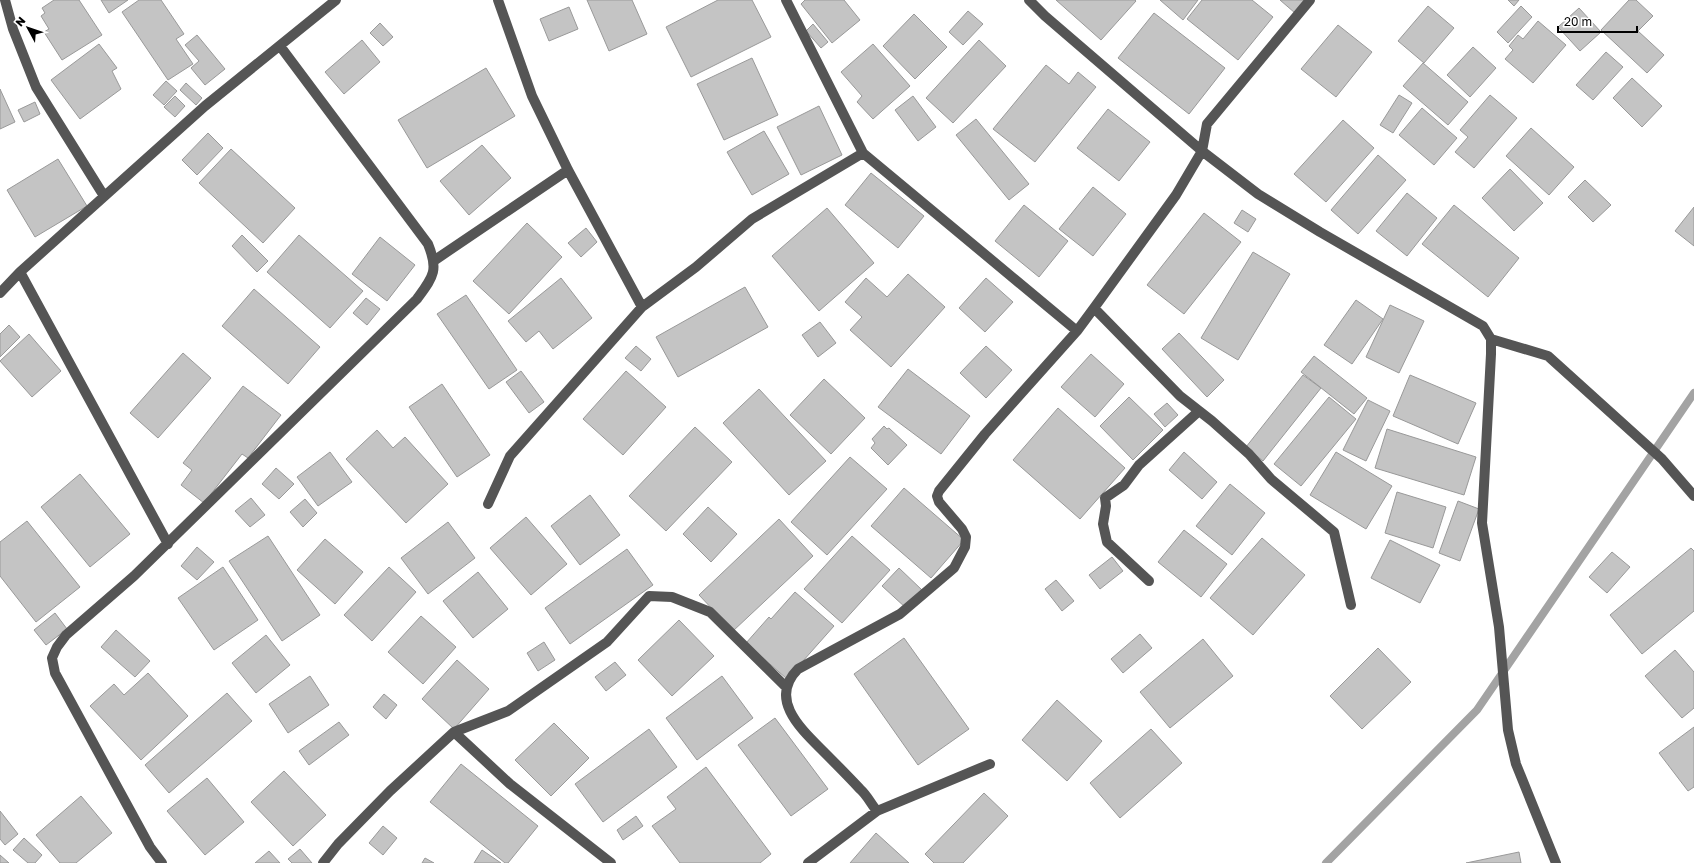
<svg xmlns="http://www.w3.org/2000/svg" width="1694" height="863" font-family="'Golos Text',sans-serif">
<rect width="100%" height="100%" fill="#fff"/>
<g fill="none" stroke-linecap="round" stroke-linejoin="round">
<path stroke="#a3a3a3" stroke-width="8" d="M1326 863 1477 710 1694 393"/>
</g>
<path fill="#c4c4c4" stroke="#999" d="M54 0H79L102 35 62 60 44 32 49 29 41 16 45 13 42 8Z
M101 0H128L109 13Z
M139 0H161L184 34 176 39 193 64 168 80 122 12Z
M587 0H632L647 34 609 51Z
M718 0H752L771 37 691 77 666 27Z
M805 0H844L860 20 832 43 801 4Z
M1056 0H1135L1136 1 1101 40Z
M1160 0H1198L1183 20Z
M1202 0H1252L1273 17 1238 60 1187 19Z
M1280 0H1306L1295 13Z
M1508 0H1519L1514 6Z
M1629 0H1636L1653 16 1638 31 1664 55 1647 73 1601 30Z
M1428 6 1454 28 1424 63 1398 41Z
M1521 6 1532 17 1508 43 1497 32Z
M569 7 578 29 549 41 540 19Z
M1579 8 1601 32 1580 51 1558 27Z
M968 11 983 24 963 45 949 32Z
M1154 13 1225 68 1189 114 1118 58Z
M914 14 947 47 915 79 883 46Z
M1538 21 1566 45 1533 83 1505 59 1513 50 1509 46 1518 35 1523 39Z
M380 23 393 37 383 46 370 33Z
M813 24 828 42 821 48 806 31Z
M1338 25 1372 52 1336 97 1301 69Z
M197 35 225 69 205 85 191 68 199 61 185 45Z
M362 40 380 62 344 94 325 72Z
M979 40 1006 66 953 123 926 98Z
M99 44 117 68 112 71 121 89 80 119 51 80Z
M873 44 910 86 873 119 857 102 862 96 841 72Z
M1473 47 1496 68 1470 97 1447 75Z
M1606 52 1623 67 1593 100 1576 85Z
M752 58 778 115 724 140 697 84Z
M1423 63 1468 102 1448 125 1403 86Z
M1046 65 1069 84 1078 72 1096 87 1035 162 993 129Z
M486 68 515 116 427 168 398 120Z
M1632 78 1662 106 1642 127 1613 98Z
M166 81 177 91 164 105 153 95Z
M186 83 202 98 196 105 180 90Z
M0 89 15 122 0 129Z
M1399 95 1412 103 1393 133 1380 125Z
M1490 95 1517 118 1474 168 1455 152 1468 137 1460 130Z
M175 96 185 106 175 117 164 107Z
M913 96 936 127 918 141 895 110Z
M35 102 40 114 24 122 18 110Z
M819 106 842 155 801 175 777 127Z
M1422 108 1457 138 1434 165 1399 135Z
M1108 109 1150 142 1119 181 1077 148Z
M976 119 1029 184 1009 200 956 135Z
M1343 120 1374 148 1326 202 1294 174Z
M1531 128 1574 167 1549 195 1506 156Z
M764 131 789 174 752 195 727 152Z
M208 133 223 148 197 175 182 160Z
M482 145 511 178 469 215 440 181Z
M231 149 295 208 263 243 199 183Z
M1378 155 1406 180 1358 234 1331 210Z
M58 159 87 206 35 237 7 190Z
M1510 169 1543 203 1514 231 1482 198Z
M871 173 924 216 898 248 845 205Z
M1585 180 1611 205 1593 222 1568 197Z
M1093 187 1126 214 1093 256 1059 229Z
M1407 193 1437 218 1407 256 1376 231Z
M1024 205 1068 241 1039 277 995 241Z
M1454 205 1519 258 1488 297 1422 244Z
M1694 207V246L1675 231Z
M827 208 874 263 819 311 772 256Z
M1242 210 1256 219 1248 232 1234 223Z
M1204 213 1241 242 1184 314 1147 285Z
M527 223 562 257 509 314 473 281Z
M586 228 597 242 581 257 568 243Z
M242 235 268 261 257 272 232 246Z
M299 235 363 291 330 328 267 272Z
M380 237 415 265 387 301 352 274Z
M1253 252 1290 274 1238 360 1201 338Z
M908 274 945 307 891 367 850 330 862 317 845 302 866 278 887 297Z
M561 278 592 318 553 349 539 331 526 342 508 321Z
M986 278 1013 302 985 332 959 308Z
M745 287 768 327 678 377 656 337Z
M254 289 320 347 288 384 222 326Z
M466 295 517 370 489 389 437 314Z
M366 298 380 309 367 325 353 313Z
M1356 300 1383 319 1352 364 1324 345Z
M1390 305 1424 321 1399 373 1366 357Z
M820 322 836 343 818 357 802 335Z
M9 325 20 337 0 357V334Z
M1179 333 1224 380 1207 397 1162 349Z
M29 334 61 371 32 397 0 361Z
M636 346 651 359 641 371 625 358Z
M986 346 1012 370 986 398 960 373Z
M183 353 211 378 158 438 130 413Z
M1091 354 1124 384 1095 417 1061 387Z
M1314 356 1367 398 1354 414 1301 372Z
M908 369 970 416 941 454 878 407Z
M521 371 544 402 529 413 506 382Z
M626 371 666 407 623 455 583 419Z
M1303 375 1321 388 1263 461 1246 447Z
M1410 375 1476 403 1458 444 1393 416Z
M824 379 865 418 831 454 790 415Z
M442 384 490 455 457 477 409 407Z
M243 386 281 415 248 458 242 454 204 503 181 485 192 470 183 463Z
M759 389 826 461 789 495 723 423Z
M1129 397 1163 430 1133 460 1100 426Z
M1329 397 1356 419 1301 486 1274 464Z
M1368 400 1390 411 1366 461 1343 450Z
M1167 403 1178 415 1165 427 1154 414Z
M1058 408 1125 468 1080 519 1013 460Z
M884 426 887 429 889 428 907 445 888 465 871 448 875 443 872 439Z
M695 427 732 462 666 531 629 496Z
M1387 429 1476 457 1464 495 1375 468Z
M377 430 393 448 405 437 448 484 406 523 346 459Z
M330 452 352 482 318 506 297 477Z
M1184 452 1217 482 1202 499 1169 470Z
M1336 452 1392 486 1366 529 1310 495Z
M850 457 887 489 827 555 791 522Z
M276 468 294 484 279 499 262 484Z
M80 474 130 534 90 567 41 507Z
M1230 484 1265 513 1232 555 1196 526Z
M904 488 964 540 931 578 871 526Z
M1397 492 1446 507 1433 548 1385 533Z
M590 495 620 535 580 565 551 526Z
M251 498 265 515 250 527 235 511Z
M305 499 317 513 303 527 290 512Z
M1458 501 1479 509 1460 561 1439 553Z
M708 507 737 534 711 562 683 534Z
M526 517 567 564 531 595 490 548Z
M779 519 813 556 733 631 699 595Z
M27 521 80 587 36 622 0 576V542Z
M448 522 475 558 428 594 401 558Z
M1184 530 1227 564 1201 597 1158 562Z
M268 536 320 615 282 641 229 561Z
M852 536 890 570 842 623 804 589Z
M1262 538 1305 575 1253 635 1210 598Z
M325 539 363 572 335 604 297 570Z
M1390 540 1440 565 1420 603 1371 578Z
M197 547 214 562 197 580 181 566Z
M1691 548 1694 551V611L1642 654 1610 615Z
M627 549 653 585 570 644 545 608Z
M1612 552 1630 567 1607 593 1589 577Z
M1112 557 1123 571 1100 589 1089 575Z
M223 567 258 620 214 650 178 598Z
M389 567 416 592 372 641 344 615Z
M899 568 922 590 906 608 882 586Z
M478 572 508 609 473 638 443 601Z
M1056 580 1074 601 1062 611 1045 589Z
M795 592 834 626 787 679 746 643 769 617 771 619Z
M55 613 67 629 46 645 34 630Z
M421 616 456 647 423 684 388 652Z
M679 620 714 656 672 696 638 660Z
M116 630 150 661 135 677 101 647Z
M1140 634 1152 648 1123 673 1111 659Z
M266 635 290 665 256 693 232 663Z
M904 638 969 729 918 765 854 674Z
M1203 639 1233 676 1170 728 1140 692Z
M544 642 555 660 538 671 527 653Z
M1378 648 1411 682 1362 729 1330 696Z
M1675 650 1694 672V708L1682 718 1645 676Z
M457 660 489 689 454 729 422 699Z
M615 662 626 675 606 691 595 677Z
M148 673 188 716 141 760 90 706 114 684 124 695Z
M310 676 329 705 288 733 269 704Z
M722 676 753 718 697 760 666 718Z
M227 693 252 721 169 793 145 765Z
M384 694 397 705 386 719 373 707Z
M1057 700 1102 741 1067 781 1022 740Z
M775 718 828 789 791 816 738 745Z
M339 722 349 735 309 765 299 751Z
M554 723 589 758 551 796 515 760Z
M1694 727V787L1688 791 1659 753Z
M649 729 677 767 603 822 575 784Z
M1151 729 1182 763 1120 818 1090 783Z
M461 764 538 826 508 863H505L430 802Z
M706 767 771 854 760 863H680L652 826 676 809 667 797Z
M284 771 326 815 293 846 251 802Z
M207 778 244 822 205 855 167 811Z
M984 793 1008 816 963 863H934L925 854Z
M81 796 112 833 76 863H60L36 835Z
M0 811 18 834 5 845 0 839Z
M636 816 643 826 623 840 617 830Z
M383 826 397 838 383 855 369 843Z
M876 833 909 863H850Z
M24 838 42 855 35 863H28L13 850Z
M300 849 312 863H292L288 859Z
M482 850 501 863H474Z
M269 851 280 863H255Z
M1519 852 1521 863H1466Z
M0 855 9 863H0Z
M425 858 434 863H422Z"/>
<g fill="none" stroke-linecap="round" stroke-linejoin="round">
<path stroke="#555" stroke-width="10" d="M5 0 13 29 36 87 104 196
M498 0 532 96 568 170 642 307
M786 0 863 153 1077 331
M1029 0 1045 16 1202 151 1258 194 1320 232 1483 326 1491 339V354L1482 523 1499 627 1508 730 1516 764 1556 863
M435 260 568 170
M20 272 168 544
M0 293 20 272 205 106 336 0
M1094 308 1180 396 1212 421 1249 454 1271 479 1334 532 1351 605
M1491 339 1548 356 1662 459 1694 496
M488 504 510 456 642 307 696 267 752 219 863 153
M1149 581 1107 542 1103 524 1106 506 1105 498 1124 485 1139 465 1199 411
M454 732 510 784 611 863
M877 811C871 804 867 795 860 789 848 776 836 764 823 751 801 729 768 699 798 669L900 614 954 568 965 547 966 537 962 529 939 502 937 496 939 491 985 434 1077 331 1094 308 1176 195 1202 151 1207 124 1310 0
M162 863 150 847 55 673 52 658 57 647 66 635 134 576 417 299C433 277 439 271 428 244L280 46
M323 863 338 844 390 791 454 732 508 711 607 642 649 596 672 597 710 612 786 687
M808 863 877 811 990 764"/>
</g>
<g transform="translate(28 28) rotate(310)" stroke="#ffffff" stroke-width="3" paint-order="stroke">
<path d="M0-3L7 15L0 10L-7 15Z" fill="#000000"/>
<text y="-6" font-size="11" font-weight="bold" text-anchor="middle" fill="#000000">N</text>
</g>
<path d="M1558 26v6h79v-6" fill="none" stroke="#000000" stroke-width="2"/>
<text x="1564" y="26" font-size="12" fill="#000000" stroke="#ffffff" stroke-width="3" paint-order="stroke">20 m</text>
</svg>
